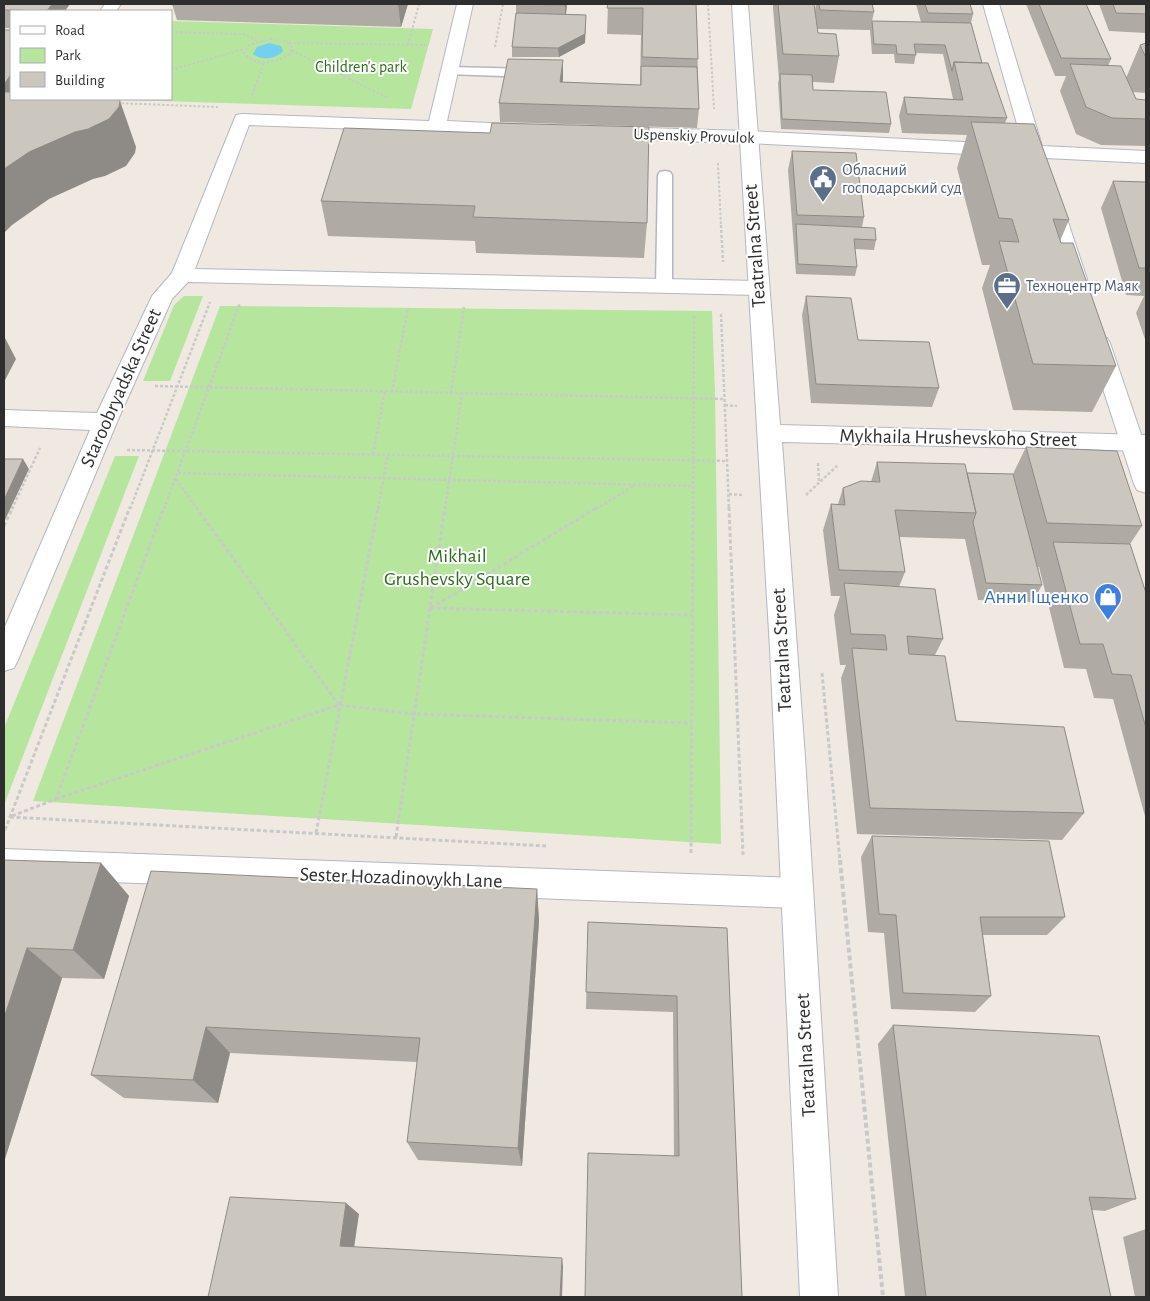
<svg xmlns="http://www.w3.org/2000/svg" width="1150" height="1301" font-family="'Alegreya Sans',sans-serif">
<rect width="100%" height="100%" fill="#efe9e1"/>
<path fill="#b6e59e" d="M171 21 433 29 411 109 98 99H171Z
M184 296H203L170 381H143L174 305Z
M220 306 712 311 715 392 721 844 33 801Z
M115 456H139L4 805V728Z"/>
<path fill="#75cff0" d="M269 43 281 46 283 51C276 59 262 61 253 54L257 47Z"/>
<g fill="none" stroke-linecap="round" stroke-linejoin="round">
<defs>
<path id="service" d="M450 67 534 69 541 73 534 77 445 74 443 71Z
M665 171 670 172 672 175V286L670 290H658L656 286 658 175 660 172Z"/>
<path id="minor" d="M105 4H121L116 11H100Z
M457 4H473L447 121 528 125 534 126 537 130 534 134 528 135 249 125 195 269 758 281 765 283 769 288 765 293 758 295 188 282 172 299 117 422 18 660 14 668 4 671V629L90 430 4 426V410L97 413 152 296 172 273 236 115 242 114 429 121Z
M983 4H999L1042 146 1146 151V163L1046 158 1044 164 1037 166 1030 164 1027 157 747 143 611 139 605 137 602 133 605 129 611 127 747 131 1023 145Z
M1050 192 1057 194 1060 198 1087 279 1084 284 1077 286 1070 284 1067 279 1040 198 1043 194Z
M1099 336 1107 338 1110 343 1146 449V493L1137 490 1134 484 1088 343 1091 338Z
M4 849 797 878 808 882 813 893 808 904 797 908 4 878Z"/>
<path id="tertiary" d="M732 4H748L780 425 1146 435V451L782 442 805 757 838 1297H800L770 649Z"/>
</defs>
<use href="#service" stroke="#b4b7c1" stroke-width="3"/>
<use href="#minor" stroke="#b4b7c1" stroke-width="2"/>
<use href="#tertiary" stroke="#b4b7c1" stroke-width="2"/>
<path stroke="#c9c9c9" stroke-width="2" stroke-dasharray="2.5 2" stroke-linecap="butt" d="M708 4 714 109
M171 32 244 34 258 41
M270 39 285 41 292 47 290 54C276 63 256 68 244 53L249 45Z
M289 43 426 45
M408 45 419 4H436
M495 47 503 4
M292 50 388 98
M171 70 244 49
M252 95 264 63
M117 103 218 107
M718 163 721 226"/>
<path stroke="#c9c9c9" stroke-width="2.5" stroke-dasharray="3 2" stroke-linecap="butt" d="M721 225 723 262
M721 314 729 509
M155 386 725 399
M392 392 408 308
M451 393 464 307
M725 405 737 406
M127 450 727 461
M373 454 385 391
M818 463 819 482
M178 473 692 486
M176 479 197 509
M729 494 742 495
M806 495 838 465
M12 509 40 448
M130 509 210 302
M164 509 240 303
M378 509 388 454
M445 509 462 393
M596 509 635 485
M693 509 694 314"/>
<path stroke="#c9c9c9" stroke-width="3" stroke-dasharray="4 2.5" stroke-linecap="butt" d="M196 507 339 705
M729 507 743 855
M4 526 13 507
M430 608 692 615
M431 608 598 507
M822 673 840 861
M56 799 339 705 414 714 691 723
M12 816 56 799 164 507
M10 817 546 846
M5 830 130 507
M316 833 378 507
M396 837 445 507
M691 853 693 507"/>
<path stroke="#c9c9c9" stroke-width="4" stroke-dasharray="5 3" stroke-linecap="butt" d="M840 860 883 1297"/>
<use href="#service" fill="#fff" fill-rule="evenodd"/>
<use href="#minor" fill="#fff" fill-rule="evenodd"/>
<use href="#tertiary" fill="#fff" fill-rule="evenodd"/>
</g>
<path fill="#afaba4" d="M4 4 65 11H11V28H4Z
M172 4H408L401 27 177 20Z
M516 4H567L566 14 586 15 585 43 559 57H512V47L516 13Z
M608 4H696L699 109 697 128 500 122 499 103 563 79 562 82 640 85 641 35 607 34Z
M773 4H814L815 11 816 4H872L874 12 872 21 921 22 916 4H970L973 14 971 23 982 63 1007 118 1005 123 1069 220 1060 241 1116 366 1092 412 1013 410 982 288 990 265H982L957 168 967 135 902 133 899 116 904 97 953 99 943 54 916 53 914 64 895 63 894 54H872L870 30 817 29 818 33 839 56 834 83 813 82V90L891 124 889 133 781 129 778 83 779 79 773 8Z
M1026 4H1086L1111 59 1108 66 1126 78 1140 45 1146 43V93L1133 92 1136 99 1146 100V146L1101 145 1076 134 1060 91 1066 76H1055Z
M1099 4H1146V33L1109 31Z
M490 133 647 223 644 258 476 253 475 241 328 236 321 201Z
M792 151 864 217 862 227 876 240 874 250 855 249 857 267 855 276 796 274 788 170Z
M1113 181 1146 182V342L1136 313 1144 296 1126 295 1101 208Z
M806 296 858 340 939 388 932 407 811 403 802 315Z
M1026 447 1142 526 1130 544 1146 593V820L1113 699 1094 698 1086 669 1064 668 1039 567H1038L1042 585 1033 602 978 600 965 539 899 537 905 572 899 587 943 639 935 655 956 721 1084 813 1062 840 857 834 841 678 846 665H840L834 615 840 596H831L823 530 831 504H838L843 488 871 482 877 462 967 473 1013 474Z
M872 836 1065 917 1047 935H983L991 996 975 1012 891 1009 884 933 868 932 861 857Z
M4 860 101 863 129 896 104 979 62 978 4 1162Z
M537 889 539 921 522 1166 418 1160 407 1142 417 1062 230 1053 218 1103 124 1098 91 1075Z
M588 922 727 928 742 1297 674 1156 673 1012 586 1009Z
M893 1025 1136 1199 1105 1211 1092 1210 1111 1297H905L878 1044Z
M1146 1229V1297H1135L1123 1237Z"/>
<path fill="#8e8b86" d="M52 4H70L65 11H47Z
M398 4H408L401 27Z
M565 4H567L565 23Z
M586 15 585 43 559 57 558 48Z
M563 60V79L560 101V82Z
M11 74V90L4 101V85Z
M120 101 136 147 135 153 126 166 105 176 93 179 49 199 12 225 4 233V169L29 152Z
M4 336 16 359 4 382Z
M23 459 29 469 4 522V500Z
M101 863 129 896 104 979 73 950Z
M537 889 539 921 522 1166 518 1148Z
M27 948 62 978 4 1162V1018Z
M206 1027 230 1053 218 1103 193 1080Z
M346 1203 359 1214 353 1255 340 1246Z
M562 1258 563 1267 562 1297H560Z"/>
<path fill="#cbc7bf" stroke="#8e8b86" d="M4 4H52L47 11 4 10Z
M516 4H565V5Z
M608 4H696L698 59 642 57 643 8H607Z
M778 4H814L818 33 836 34 839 56 783 54Z
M819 4H872L874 12 820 10Z
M925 4H970L973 14 928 13Z
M1039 4H1086L1111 59 1061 58Z
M1113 4H1146V14L1116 13Z
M516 13 586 15 585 34 558 48 512 47Z
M872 21 971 23 982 63 954 62 952 71 945 45 914 44 916 55 897 54 896 45 874 44Z
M4 30H11V74L4 85Z
M1146 43V58L1140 45Z
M508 59 563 60 560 82 641 85V66L697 67 699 109 499 103Z
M954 62 988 63 1007 118 907 114 904 97 963 100Z
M1070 64 1121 66 1136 99 1146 100V119L1112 118 1086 107Z
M780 74 812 75 813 90 886 92 891 124 782 119Z
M4 92H11V99H119L120 101 119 107 109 119 88 129 75 132 29 152 4 169Z
M971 122 1034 124 1069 220 1053 219 1061 243H1073L1116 366 1033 364 999 241 1019 242 1012 219 999 218Z
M492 123 649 127 647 223 473 217 475 206 321 201 344 128 490 133Z
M792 151 856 153 864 217 797 215Z
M1113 181 1146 182V268H1139Z
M796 224 875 228 876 240 854 239 857 267 798 264Z
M806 296 851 298 858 340 929 342 939 388 816 384Z
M1026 447 1117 451 1142 526 1047 523Z
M4 459H23L4 500Z
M877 462 965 464 976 513 895 510 905 572 839 570 831 504 845 505 843 488 861 481 880 482Z
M967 473 1013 474 1042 585 986 583 973 522 976 513Z
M1053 542 1130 544 1146 593V728L1131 675 1112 674 1103 644H1080Z
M844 583 935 589 943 639 907 636 909 654 945 656 956 721 1064 727 1084 813 870 808 852 648 887 650 885 635 851 634Z
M872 836 1049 841 1065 917H980L991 996 903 993 896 915 879 914Z
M4 860 101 863 73 950 27 948 4 1018Z
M151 871 537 889 518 1148 407 1142 420 1038 206 1027 193 1080 91 1075Z
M588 922 727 928 742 1297H585L588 1153 679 1156 677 996 586 992Z
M893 1025 1099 1036 1136 1199 1089 1197 1111 1297H926Z
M230 1197 346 1203 340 1246 562 1258 560 1297H208Z"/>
<defs>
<symbol id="civic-pin" viewBox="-11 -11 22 30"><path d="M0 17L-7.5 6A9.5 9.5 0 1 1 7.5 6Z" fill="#5c6f8a" stroke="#fff"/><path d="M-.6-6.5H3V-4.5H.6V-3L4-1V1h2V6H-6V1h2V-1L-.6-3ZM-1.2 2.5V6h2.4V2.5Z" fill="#fff"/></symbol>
<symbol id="office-pin" viewBox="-11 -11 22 30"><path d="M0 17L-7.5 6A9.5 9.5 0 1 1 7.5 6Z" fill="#5c6f8a" stroke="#fff"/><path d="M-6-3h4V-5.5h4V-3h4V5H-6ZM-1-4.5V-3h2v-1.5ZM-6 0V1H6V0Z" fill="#fff"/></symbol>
<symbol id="shop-pin" viewBox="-11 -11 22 30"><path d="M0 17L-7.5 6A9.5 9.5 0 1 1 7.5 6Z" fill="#3f7fe0" stroke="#fff"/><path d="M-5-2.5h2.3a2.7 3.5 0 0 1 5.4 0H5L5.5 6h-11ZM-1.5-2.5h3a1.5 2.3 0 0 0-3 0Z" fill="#fff"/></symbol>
</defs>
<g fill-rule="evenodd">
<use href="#civic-pin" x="807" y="163" width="32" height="43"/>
<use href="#office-pin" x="991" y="270" width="32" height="43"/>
<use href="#shop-pin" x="1092" y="581" width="32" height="43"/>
</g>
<g text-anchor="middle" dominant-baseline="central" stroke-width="4" stroke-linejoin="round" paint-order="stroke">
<g font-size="16" fill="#2c6e1b" stroke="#fff">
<text x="361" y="67">Children's park</text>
</g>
<g font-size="16" fill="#2e2e2e" stroke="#fff">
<text transform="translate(694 136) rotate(2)">Uspenskiy Provulok</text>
</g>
<g font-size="16" fill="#4e5e75" stroke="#fff" text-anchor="start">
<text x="842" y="170">Обласний<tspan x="842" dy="18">господарський суд</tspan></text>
<text x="1026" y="286">Техноцентр Маяк</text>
</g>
<g font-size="20" fill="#2e2e2e" stroke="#fff">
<text transform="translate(755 246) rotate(-94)">Teatralna Street</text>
<text transform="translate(121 388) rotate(-66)">Staroobryadska Street</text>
<text transform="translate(958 438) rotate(1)">Mykhaila Hrushevskoho Street</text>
<text transform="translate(782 650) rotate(-93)">Teatralna Street</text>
<text transform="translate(401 878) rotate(2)">Sester Hozadinovykh Lane</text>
<text transform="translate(806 1055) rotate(-93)">Teatralna Street</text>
</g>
<g font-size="20" fill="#2c6e1b" stroke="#fff">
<text x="457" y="556">Mikhail<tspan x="457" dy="23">Grushevsky Square</tspan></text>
</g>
<g font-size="20" fill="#366cbe" stroke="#fff" text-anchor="end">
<text x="1089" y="597">Анни Іщенко</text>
</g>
</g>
<rect width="1150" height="1301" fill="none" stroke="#2e2e2e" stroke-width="10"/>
<rect x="10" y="10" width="162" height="90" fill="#ffffff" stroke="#ababab"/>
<rect x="20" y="26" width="25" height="8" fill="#ffffff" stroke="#ababab"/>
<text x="55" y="35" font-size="15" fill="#2e2e2e">Road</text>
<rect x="20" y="48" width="25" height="15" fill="#b6e59e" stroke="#ababab"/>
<text x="55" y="60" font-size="15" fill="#2e2e2e">Park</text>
<rect x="20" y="72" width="25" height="15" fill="#cbc7bf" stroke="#ababab"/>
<text x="55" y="85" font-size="15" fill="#2e2e2e">Building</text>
</svg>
